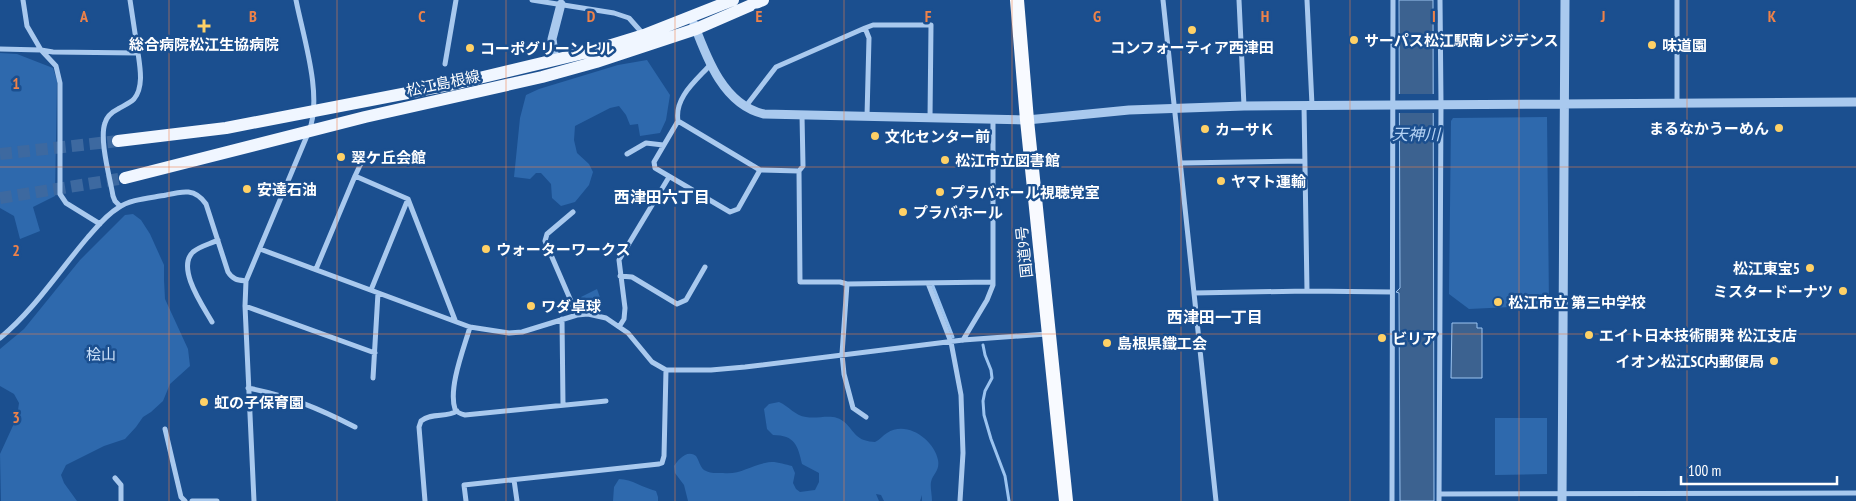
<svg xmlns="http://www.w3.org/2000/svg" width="1856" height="501" font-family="'PT Sans Narrow','Noto Sans JP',sans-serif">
<rect width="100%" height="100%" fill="#1b4f8f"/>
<path fill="#2e69ad" d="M0 53 17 54 53 68 57 81 55 196 33 207 40 231 20 239 14 216 0 208Z
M647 60 670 95 666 120 660 133 640 136 638 124 630 125 626 115 619 106 610 108 575 126 574 140 577 153 589 164 593 172 589 185 575 202 561 206 552 198 551 184 541 173H536L530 179 514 177 520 118 526 95 539 89 618 65Z
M1547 117 1549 305 1469 309 1449 294 1451 121 1453 118Z
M133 214 141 220 150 234 164 265V280L165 299 188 349 190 366 170 384 163 401 151 412 143 417 136 427 125 439 104 446 66 465 61 475 64 483 77 501H1L0 454 17 417 19 403 14 394 0 386V349L24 329 80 260 125 215Z
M597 289 603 306H586L581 297Z
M779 402C789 406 795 416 806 417 816 419 828 415 837 418 850 422 852 436 864 440 867 441 872 442 875 442 880 440 883 435 887 433 907 420 934 440 938 460 940 471 933 473 931 482 930 487 932 495 932 501H922V495L920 501H884L881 495 876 494 879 501H688L684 485 675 473 674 466C678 460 687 449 696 456 699 460 700 467 704 470 710 474 717 473 723 473 739 475 750 466 765 463 773 460 784 464 792 466L795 473 793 483 796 489 800 492 815 490 819 482V473L802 464C798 446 795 435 773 435L767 429 764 409 769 404Z
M1495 418H1547V474L1495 475Z
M619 479C632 479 643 488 656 491L658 497V501H613L614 487Z"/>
<path fill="#3c6290" stroke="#9cc4f0" d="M1399 0H1433L1434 501H1400L1399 293 1396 292 1400 288Z
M1452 323H1477V328H1482V378H1451Z"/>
<path fill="#1b4f8f" d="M1396 94H1435V113H1396Z"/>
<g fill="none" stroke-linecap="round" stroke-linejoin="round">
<path stroke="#9cc4f0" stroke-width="3" d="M933 286 953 337
M983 345 985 355 991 370 992 378 985 391 983 401 984 415 991 439 1005 476 1009 501"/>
<path stroke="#3d69a0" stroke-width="12" stroke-dasharray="12 6" stroke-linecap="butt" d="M0 154 118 141
M0 198 125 178"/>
<path stroke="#a9c9ee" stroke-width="5" d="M23 0 27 26 41 50 53 52 138 53C140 67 144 87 134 99 130 103 123 106 118 109 112 112 107 116 105 123 99 139 110 178 113 196L115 201 120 206
M130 0 138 53
M532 0 614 13 629 18 644 35
M1163 0 1216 501
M1239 0 1244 106
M1307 0 1312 105
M1677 0V102
M865 28 873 25H931L930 118
M0 49 41 50 56 66 60 83V194L66 203 100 224
M445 64 456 0
M711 64C697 80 674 97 678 121L760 170 799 171
M1304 105 1307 291
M746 106 776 67 865 28 869 38 867 116
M802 115 803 166 799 171 800 282H840L847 284 993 282
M678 121 654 162 655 168 730 212 738 209 760 170
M627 154 646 143 663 145
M1181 163 1305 161
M355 176 363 159
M573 212 547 234 545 241 577 315
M260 249 470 327 509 333 522 332 577 315 588 314 606 318 628 333 652 362 666 370H711L745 367 963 340 1047 334
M316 269 355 176 408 199 455 320
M620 276 632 277 677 304 686 300 705 267
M928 283 951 342 961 395 963 453 960 501
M847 284 842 354 844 374 853 408 866 417
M371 290 408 199
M1194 293 1307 291 1392 292
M245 306 375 353
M562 319 563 405
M212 322C203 306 176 268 193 252 200 246 210 244 218 240
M470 327C464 348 448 388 455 409 457 413 461 414 465 415L606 401
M619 327 624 319 625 308 619 260 669 177
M0 338C34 310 59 271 88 237 97 227 106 215 118 208 130 199 151 198 166 195 183 191 195 188 206 204L228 272C233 280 238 280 246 281
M963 340 987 300 993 285V119
M373 378 378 293
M248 388C289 396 318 408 355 427
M165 429 181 497 185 501
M115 478 121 485V501
M514 480 517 501
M1439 494 1856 493
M192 501H217
M254 501 245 306 246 281 309 131C323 96 303 36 296 0
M425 501 419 427 421 421C432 412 446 418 457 411
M466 501 464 485 659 464 662 463 664 456 666 370
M1392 501 1393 0
M1439 501 1441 104 1440 0"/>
<path stroke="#a9c9ee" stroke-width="9" d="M694 24C707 59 724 105 764 114L1027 120 1129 110 1244 106 1856 102
M555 60 552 39 561 4
M1562 501 1565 0"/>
<path stroke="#f0f6ff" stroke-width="12" d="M118 141 226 128 454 84 592 51 644 35 733 0
M125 178 365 117 542 77 596 62 696 29 763 0"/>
<path stroke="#f8faff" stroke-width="14" d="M1017 0 1027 120 1066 501"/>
</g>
<path fill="none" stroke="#ee8249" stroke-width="1" stroke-opacity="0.55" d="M169 0V501M337 0V501M506 0V501M675 0V501M844 0V501M1012 0V501M1181 0V501M1350 0V501M1519 0V501M1687 0V501M0 167H1856M0 334H1856"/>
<g fill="#ffd166" stroke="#1b4f8f" stroke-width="2">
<path d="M201.5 18.5h5v5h5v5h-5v5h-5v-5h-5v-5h5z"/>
<circle cx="1192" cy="30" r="5"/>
<circle cx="1354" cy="40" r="5"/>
<circle cx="1652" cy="45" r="5"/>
<circle cx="470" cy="48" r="5"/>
<circle cx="1779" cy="128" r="5"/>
<circle cx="1205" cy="129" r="5"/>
<circle cx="875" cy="136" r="5"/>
<circle cx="341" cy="157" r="5"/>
<circle cx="945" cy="160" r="5"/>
<circle cx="1221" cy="181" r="5"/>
<circle cx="247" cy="189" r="5"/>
<circle cx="940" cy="192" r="5"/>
<circle cx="903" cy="212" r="5"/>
<circle cx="486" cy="249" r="5"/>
<circle cx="1810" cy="268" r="5"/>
<circle cx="1843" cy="291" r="5"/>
<circle cx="1498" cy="302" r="5"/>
<circle cx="531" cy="306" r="5"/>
<circle cx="1589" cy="335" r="5"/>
<circle cx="1382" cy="338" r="5"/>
<circle cx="1107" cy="343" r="5"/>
<circle cx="1774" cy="361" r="5"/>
<circle cx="204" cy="402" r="5"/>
</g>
<g text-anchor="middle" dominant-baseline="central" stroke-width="5" stroke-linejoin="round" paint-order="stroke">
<g font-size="15" font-weight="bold" fill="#fff" stroke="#1b4f8f" text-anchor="start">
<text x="1364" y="40">サーパス松江駅南レジデンス</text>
<text x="204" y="44" text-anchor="middle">総合病院松江生協病院</text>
<text x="1662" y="45">味道園</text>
<text x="1192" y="47" text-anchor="middle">コンフォーティア西津田</text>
<text x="480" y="48">コーポグリーンヒル</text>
<text x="1769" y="128" text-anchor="end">まるなかうーめん</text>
<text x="1215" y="129">カーサＫ</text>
<text x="885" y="136">文化センター前</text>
<text x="351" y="157">翠ケ丘会館</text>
<text x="955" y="160">松江市立図書館</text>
<text x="1231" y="181">ヤマト運輸</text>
<text x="257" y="189">安達石油</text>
<text x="950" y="192">プラバホール視聴覚室</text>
<text x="913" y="212">プラバホール</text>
<text x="496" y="249">ウォーターワークス</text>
<text x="1800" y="268" text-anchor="end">松江東宝5</text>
<text x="1833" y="291" text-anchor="end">ミスタードーナツ</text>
<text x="1508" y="302">松江市立 第三中学校</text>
<text x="541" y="306">ワダ卓球</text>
<text x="1599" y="335">エイト日本技術開発 松江支店</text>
<text x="1392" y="338">ビリア</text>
<text x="1117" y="343">島根県鐵工会</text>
<text x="1764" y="361" text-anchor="end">イオン松江SC内郵便局</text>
<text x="214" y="402">虹の子保育園</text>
</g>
<g font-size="15" fill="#fff" stroke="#1b4f8f">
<text transform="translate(443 83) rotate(-12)">松江島根線</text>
<text transform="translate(1024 252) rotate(-96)">国道9号</text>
</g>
<g font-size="15" fill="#cfe3fa" stroke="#1b4f8f">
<text x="101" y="354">桧山</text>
</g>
<g font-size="16" font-style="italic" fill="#b5d3f5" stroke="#1b4f8f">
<text x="1416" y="134">天神川</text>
</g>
<g font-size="16" font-weight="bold" fill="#fff" stroke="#1b4f8f">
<text x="662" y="197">西津田六丁目</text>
<text x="1215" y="317">西津田一丁目</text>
</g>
</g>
<g font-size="16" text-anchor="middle" font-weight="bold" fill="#ee8249" stroke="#1b4f8f" stroke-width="5" stroke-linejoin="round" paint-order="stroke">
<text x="84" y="22">A</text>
<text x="253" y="22">B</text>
<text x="422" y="22">C</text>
<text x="591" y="22">D</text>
<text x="759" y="22">E</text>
<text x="928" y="22">F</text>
<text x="1097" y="22">G</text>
<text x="1265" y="22">H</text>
<text x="1434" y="22">I</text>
<text x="1603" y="22">J</text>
<text x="1772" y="22">K</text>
<text x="16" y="89">1</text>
<text x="16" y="256">2</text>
<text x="16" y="423">3</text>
</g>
<path d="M1681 476v8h156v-8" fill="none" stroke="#ffffff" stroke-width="2.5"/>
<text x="1688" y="476" font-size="15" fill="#ffffff" stroke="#1b4f8f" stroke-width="4" paint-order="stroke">100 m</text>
</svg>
